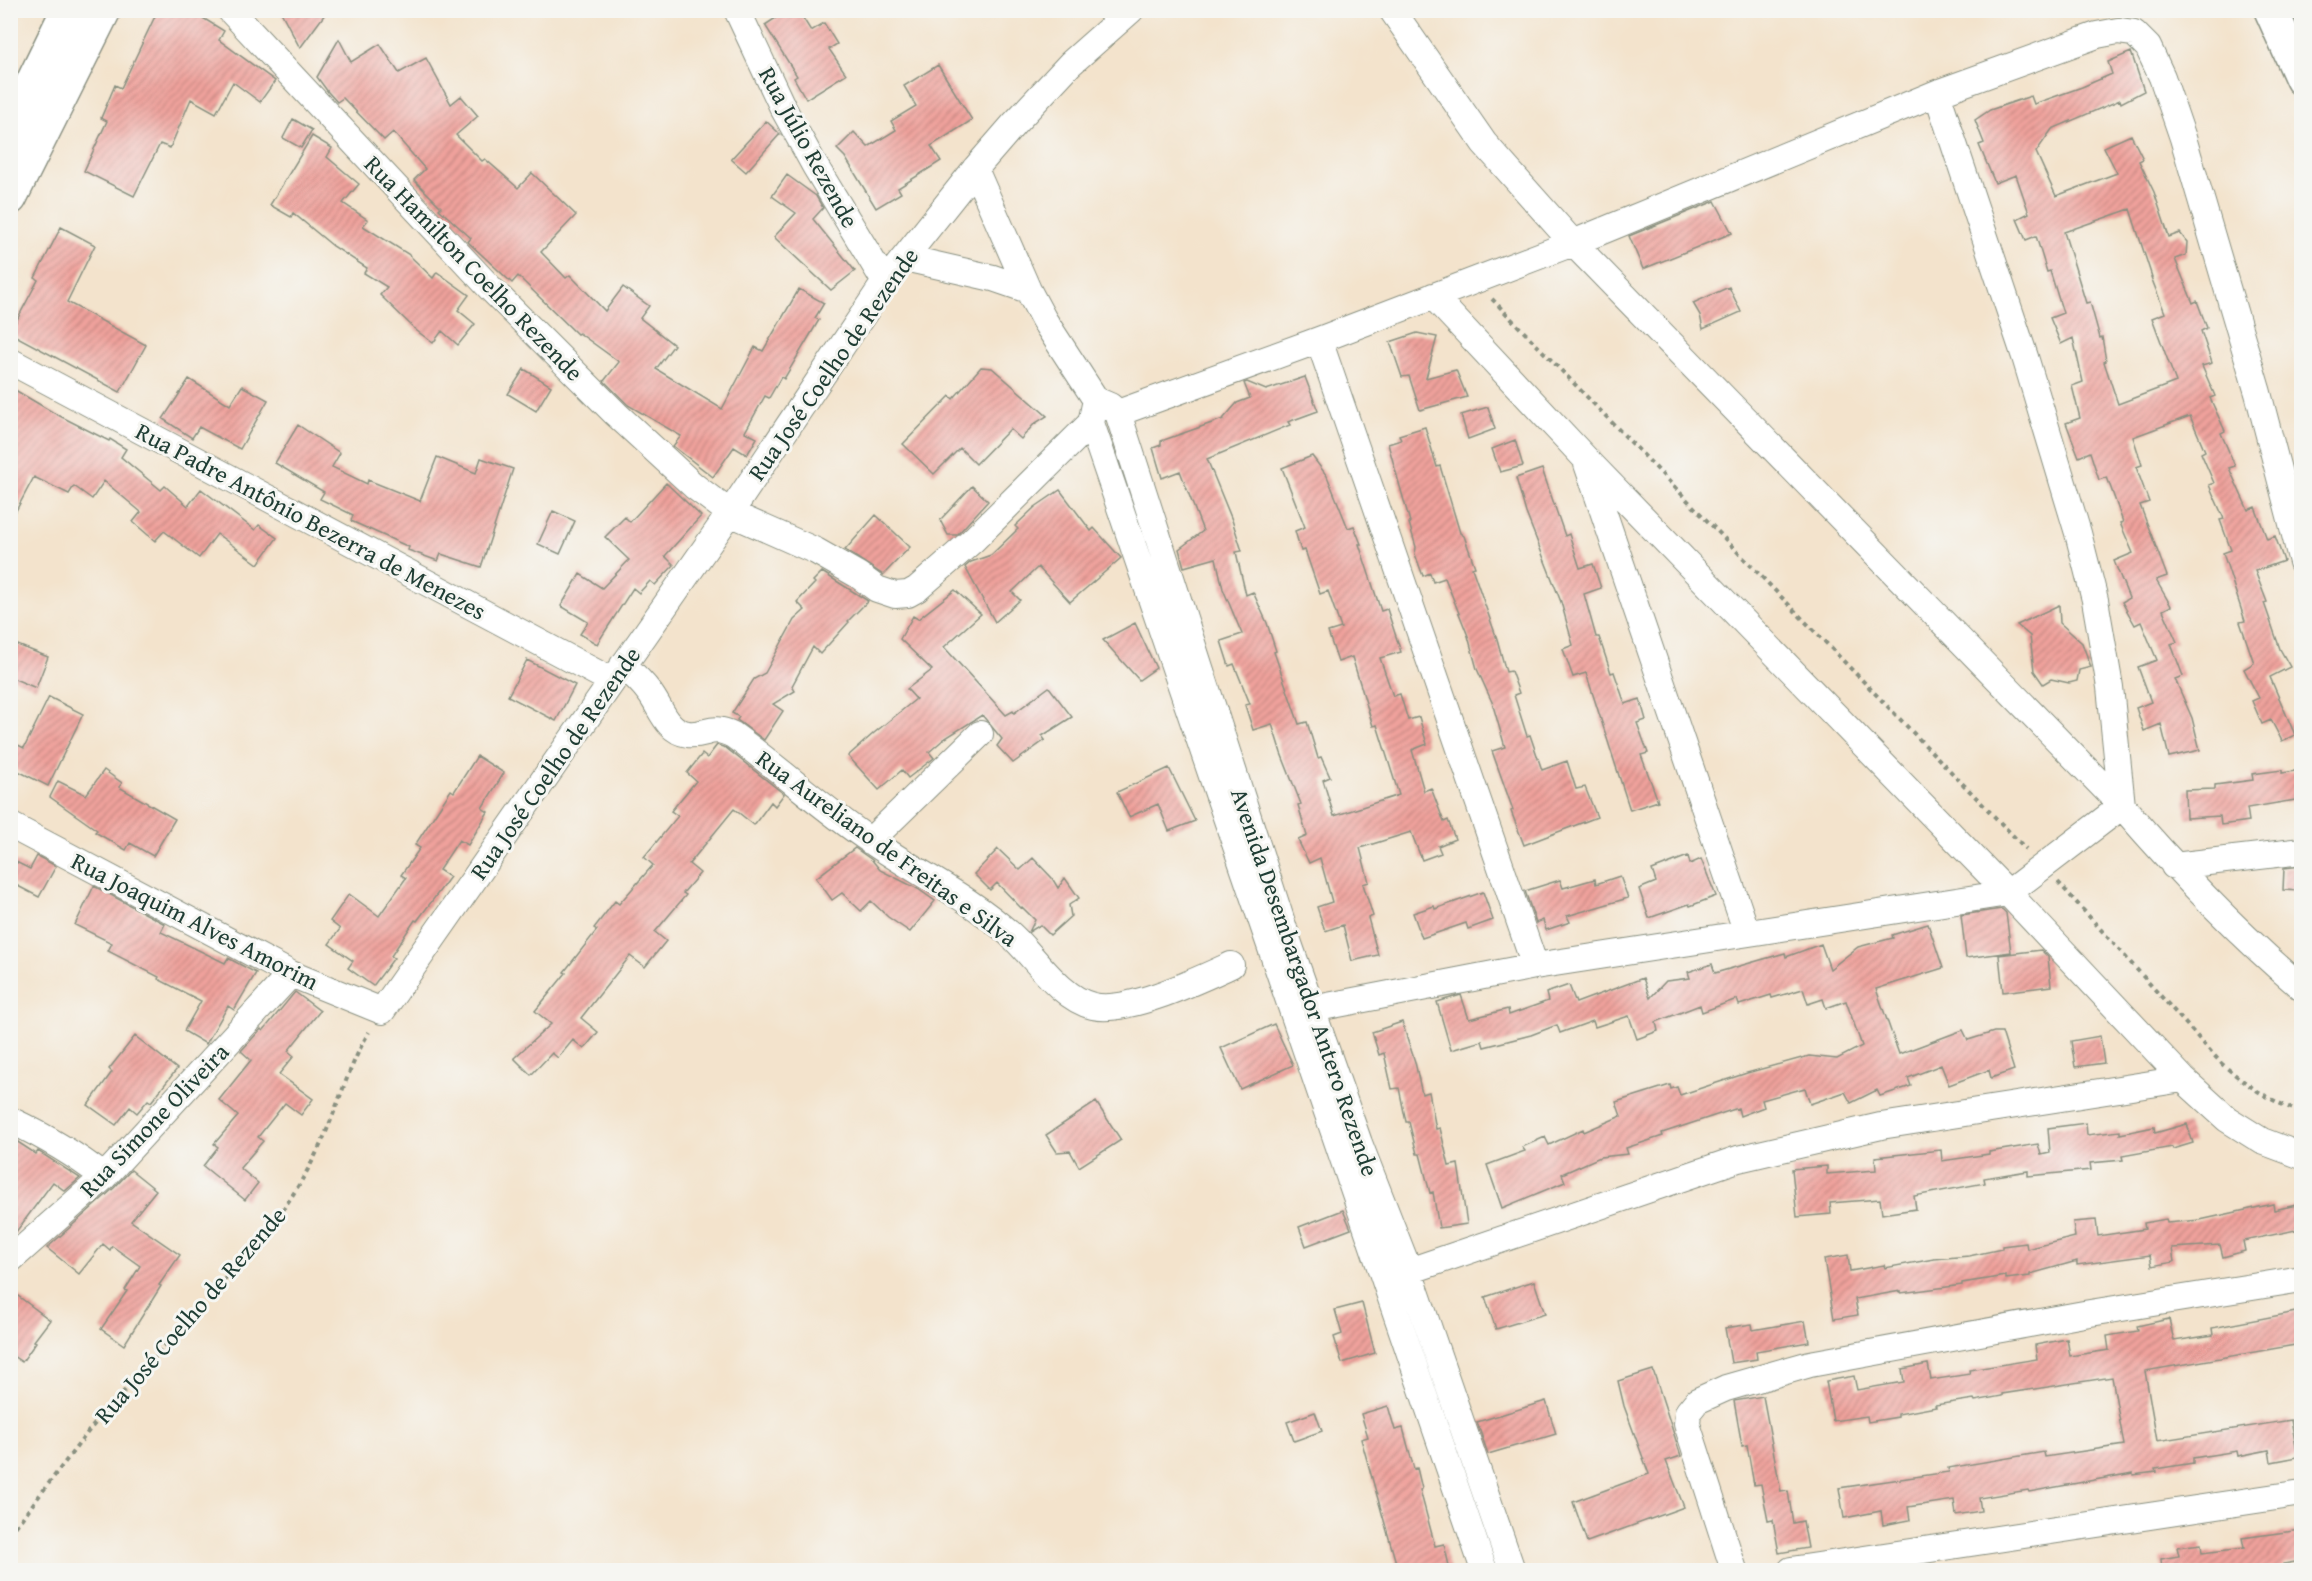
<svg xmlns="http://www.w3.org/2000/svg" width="2312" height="1581" font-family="'Gentium Book Plus',serif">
<defs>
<pattern id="building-hatch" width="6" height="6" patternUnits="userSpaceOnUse" patternTransform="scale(1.5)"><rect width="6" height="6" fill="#f0a29c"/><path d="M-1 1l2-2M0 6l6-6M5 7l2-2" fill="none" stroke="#c28580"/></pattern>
</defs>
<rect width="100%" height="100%" fill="#f6f6f2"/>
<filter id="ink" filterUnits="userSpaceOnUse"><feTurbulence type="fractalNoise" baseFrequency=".0167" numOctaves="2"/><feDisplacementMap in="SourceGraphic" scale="12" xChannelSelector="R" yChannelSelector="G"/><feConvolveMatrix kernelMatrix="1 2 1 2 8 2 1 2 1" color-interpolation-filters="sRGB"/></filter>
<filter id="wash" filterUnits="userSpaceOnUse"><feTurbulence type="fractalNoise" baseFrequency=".008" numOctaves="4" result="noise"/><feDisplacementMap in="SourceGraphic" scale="24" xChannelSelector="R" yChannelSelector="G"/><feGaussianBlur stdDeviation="1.35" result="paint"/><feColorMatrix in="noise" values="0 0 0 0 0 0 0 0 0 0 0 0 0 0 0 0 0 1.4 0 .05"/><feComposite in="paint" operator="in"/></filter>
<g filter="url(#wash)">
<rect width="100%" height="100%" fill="#f3e3cc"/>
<g id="blocks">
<path fill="url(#building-hatch)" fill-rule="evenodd" d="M158 10H190L224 31 219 40 275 81 260 102 233 82 216 113 191 99 170 148 160 144 134 196 84 171 107 121 101 118 115 85 121 88Z
M280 10H328L300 48Z
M788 10H798L811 31 824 23 837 44 829 49 846 74 806 99 794 78 797 76 765 25Z
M339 39 351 62 380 44 399 73 426 58 451 104 461 96 478 116 456 135 482 161 485 159 518 188 532 173 576 215 541 252 566 278 570 275 605 311 623 287 649 306 640 318 674 345 656 369 722 409 755 347 763 351 799 289 824 303 815 318 819 320 784 379 781 377 769 398 765 396 745 432 757 438 747 455 734 447 713 477 673 446 681 436 628 405 604 381 619 362 579 333 577 334 518 276 512 283 468 242 471 238 439 209 441 207 414 180 425 169 393 132 384 140 343 98 337 102 328 92 317 77Z
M2131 52 2144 91 2121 103 2120 100 2052 129 2036 152 2056 196 2117 173 2104 147 2131 135 2143 159 2139 161 2154 192 2169 237 2180 233 2187 242 2186 255 2175 259 2193 303 2197 301 2207 328 2201 331 2212 363 2202 366 2215 396 2210 398 2225 431 2221 433 2235 466 2229 468 2248 510 2255 507 2267 539 2275 536 2284 561 2255 571 2267 602 2264 603 2280 649 2290 667 2270 677 2295 735 2282 741 2271 720 2262 724 2252 701 2259 698 2244 669 2254 663 2240 622 2245 621 2223 553 2231 550 2220 520 2224 519 2209 485 2214 483 2201 453 2205 451 2190 416 2133 437 2142 465 2136 467 2149 502 2140 505 2167 576 2156 580 2171 606 2163 610 2177 642 2171 644 2183 676 2175 679 2192 718 2200 750 2169 757 2161 724 2144 731 2136 708 2151 702 2138 667 2157 660 2141 622 2135 625 2122 602 2129 598 2114 561 2133 553 2120 523 2123 522 2107 477 2099 480 2090 452 2079 457 2066 423 2080 418 2072 386 2083 382 2073 338 2061 344 2050 318 2063 313 2050 271 2047 272 2036 236 2026 240 2017 219 2029 213 2016 175 1995 183 1979 145 1984 143 1975 120 1990 110 2031 96 2034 104 2082 87 2112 74 2108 62ZM2130 209 2152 277H2151L2165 313 2152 318 2176 382 2118 404 2104 362 2106 361 2102 337 2100 338 2090 302 2086 303 2064 232Z
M938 65 972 120 931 146 941 161 898 188 901 193 876 208 845 157 837 149 854 132 868 147 896 130 891 121 916 106 904 86Z
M293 119 312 130 301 148 283 138Z
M766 121 780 134 746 172 731 159Z
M312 136 332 148 327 157 359 184 343 203 368 220 363 226 408 254 433 278 437 272 469 295 458 310 475 324 458 345 442 331 433 343 417 331 380 295 387 287 364 273 367 268 333 246 293 213 291 217 270 205Z
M787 175 816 196 823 208 813 219 855 271 831 290 774 237 796 213 772 196Z
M1715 201 1732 233 1643 269 1629 236Z
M61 227 95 245 67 302 146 345 120 392 10 333 38 280 35 278Z
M1729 287 1741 312 1703 329 1700 315 1693 303Z
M1417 333 1437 337 1426 378 1456 370 1467 397 1420 410 1409 376 1402 377 1390 342Z
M981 367 992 368 1047 416 1034 424 1021 439 1010 429 976 464 960 448 934 474 903 444 950 396 953 399Z
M524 369 551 386 536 411 508 394Z
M1305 377 1318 411 1288 422 1290 425 1207 459 1232 520 1242 551 1236 552 1246 595 1253 592 1267 623 1276 651 1274 652 1299 724 1307 722 1318 758 1321 757 1330 777 1323 780 1334 816 1399 795 1377 725 1373 726 1352 657 1338 662 1328 632 1341 628 1328 591 1320 594 1305 550 1301 551 1295 531 1305 527 1282 468 1312 456 1327 476 1348 528 1354 526 1361 544H1359L1381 611 1387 609 1401 652 1380 658 1393 696 1400 694 1408 720 1419 717 1427 744 1412 750 1424 791 1431 788 1444 822 1448 820 1455 839 1438 846 1441 853 1422 860 1411 832 1360 848 1369 882 1363 884 1373 916 1368 918 1378 955 1352 961 1343 925 1325 931 1317 907 1332 902 1320 858 1309 863 1298 840 1307 836 1298 805 1301 804 1281 753 1272 724 1253 730 1245 705 1250 704 1234 664 1229 666 1221 641 1242 634 1223 589 1216 558 1184 567 1179 549 1203 531 1180 471 1162 478 1153 448 1161 445V441L1223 419 1237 403 1250 398 1244 383 1247 382 1266 390Z
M189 379 230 405 242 386 268 400 240 449 199 427 192 438 163 419Z
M10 387 54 413 109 441 110 439 126 449 121 457 161 490 165 486 188 506 201 489 255 530 259 525 277 538 258 564 217 534 199 558 164 531 155 541 133 522 141 512 104 481 92 499 74 486 69 494 34 477 10 522Z
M1488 407 1495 429 1468 439 1461 415Z
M298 425 340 453 332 467 367 484 368 480 420 501 437 457 476 473 481 458 513 469 481 567 441 554 438 561 408 550 409 547 351 521 353 515 320 499 324 492 275 463Z
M1425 427 1437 467 1440 466 1460 533 1464 536 1475 567 1472 568 1497 639 1506 672 1511 671 1519 693 1514 695 1527 736 1530 735 1542 770 1567 761 1576 789 1585 787 1597 817 1524 845 1511 811 1513 810 1492 751 1505 747 1492 702 1477 669 1468 636 1445 578 1433 582 1430 573 1423 576 1415 554 1416 547 1409 523 1410 522 1388 444 1401 440 1399 435Z
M1515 440 1523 466 1500 472 1492 449Z
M1542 469 1565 536 1569 534 1580 568 1593 564 1601 588 1584 594 1596 637H1599L1611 673 1614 672 1625 704 1640 699 1646 720 1637 723 1648 753 1641 755 1658 801 1630 810 1586 673 1573 677 1563 649 1573 645 1561 602 1526 513 1516 478Z
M666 483 701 516 665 556 674 565 655 585 650 581 639 593 633 588 597 644 580 634 588 622 561 606 580 574 602 588 629 560 605 537 625 517 630 522Z
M972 486 988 501 957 535H948L940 520Z
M1060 490 1091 531 1094 528 1121 558 1070 602 1038 567 1012 592 1020 600 995 622 965 567 971 562 991 555 1018 529 1015 526 1035 507Z
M553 511 575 521 560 554 538 544Z
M876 515 910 547 883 575 845 550Z
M822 572 868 601 848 621 849 622 820 654 813 647 792 686 795 691 773 704 783 711 764 740 737 720 739 717 732 713 754 679 765 673 794 620 805 610 797 602 815 583 813 581Z
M955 590 981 614 944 647 1006 715 1013 711 1014 713 1049 687 1072 717 1042 736 1045 740 1013 763 997 746 1002 739 982 715 944 739 929 752 934 758 908 778 902 770 879 790 848 756 874 733 916 699 907 689 932 670 900 639 913 616 918 619Z
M2059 605 2060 623 2082 643 2091 667 2079 670 2077 681 2069 683 2051 679 2043 684 2034 671 2030 636 2017 625Z
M1135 623 1156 668 1139 680 1103 640Z
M10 642 48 657 36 688 10 677Z
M527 660 575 685 556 721 508 696Z
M49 697 83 714 48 786 10 767V741L24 748Z
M717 745 726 748 784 794 775 806 771 802 754 825 734 809 689 864 700 873 683 893 686 895 655 932 666 941 645 967 630 956 581 1018 598 1032 584 1049 573 1040 558 1058 552 1053 531 1075 514 1058 551 1024 535 1011 566 973 564 972 597 930 594 928 615 901 619 904 653 865 644 857 678 816 671 811 696 781 687 773 702 754 707 758Z
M477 756 504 773 482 808 488 812 468 845 459 840 439 870 450 877 417 921 415 920 391 956 394 958 373 986 348 968 353 961 329 944 340 929 330 921 349 894 379 916 406 878 401 875 420 848 415 845 451 790 454 792Z
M1169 768 1195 821 1169 831 1158 804 1129 817 1117 792Z
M104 770 122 783 119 787 175 819 153 856 130 843 126 850 95 832 97 830 50 797 58 781 86 795Z
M2282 770V773L2301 770V799L2247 808 2249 821 2221 825 2220 816 2186 818 2185 790 2215 789V785L2253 780 2252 774Z
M855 848 872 860 880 870 918 889 935 901 910 932 888 917 871 901 861 911 842 893 832 900 816 878Z
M998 849 1020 870 1033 858 1052 878 1058 888 1065 878 1079 898 1069 905 1071 916 1050 935 1040 925 1029 932 1035 920 1022 907 1021 908 997 883 990 890 974 874Z
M37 856 56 866 39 897 10 882V859L30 869Z
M1688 856 1690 864 1701 859 1716 896 1690 906 1689 904 1649 918 1639 889 1656 882 1652 870Z
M2301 866V891L2283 890 2284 868Z
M1620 876 1628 898 1567 916 1570 922 1546 930 1543 920 1536 923 1525 891 1560 880 1563 888 1595 879 1596 884Z
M94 886 165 924 161 932 225 963 228 958 256 973 234 1010 228 1006 206 1044 184 1031 201 1001 158 979 159 977 108 951 112 943 75 925Z
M1483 892 1493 920 1468 929 1466 923 1422 938 1413 913 1434 906 1435 909Z
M2002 909 2006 913 2011 952 1966 958 1961 915Z
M1928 924 1943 968 1876 989 1899 1054 1963 1030 1968 1040 1994 1032H2002L2014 1070 1991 1078 1989 1070 1949 1085 1941 1065 1908 1078 1911 1086 1880 1096 1877 1090 1851 1103 1845 1092 1810 1104 1805 1088 1762 1100 1764 1107 1740 1116 1738 1108 1662 1133 1663 1136 1626 1148 1628 1154 1600 1157 1562 1174 1565 1182 1502 1208 1487 1165 1525 1151 1522 1147 1545 1137 1549 1145 1583 1129 1584 1132 1621 1116 1616 1102 1670 1085 1671 1089 1677 1087 1680 1095 1747 1073 1809 1056 1837 1059 1862 1046 1846 1001 1826 1008 1823 999 1808 1004 1803 989 1772 998 1771 995 1739 1005 1737 999 1702 1012 1700 1005 1656 1022 1658 1031 1637 1039 1629 1016 1595 1027 1593 1021 1560 1033 1557 1025 1531 1035 1484 1047 1482 1041 1451 1050 1437 1002 1461 995 1469 1019 1508 1009 1509 1015 1548 1001 1546 993 1569 985 1576 1003 1643 978 1650 998 1666 981 1690 978 1688 972 1712 964 1715 973 1785 953 1786 957 1821 944 1830 969 1858 947 1893 938 1892 935Z
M2041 950 2048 957 2051 986 2003 992 1999 955Z
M295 992 320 1011 288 1051 294 1056 279 1074 313 1099 301 1115 285 1103 258 1137 263 1141 240 1168 258 1183 245 1200 203 1166 218 1147 214 1144 238 1116 219 1100 251 1060 241 1051 261 1029 263 1031Z
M1402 1022 1415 1062 1422 1094 1429 1092 1436 1129 1440 1128 1449 1166 1458 1164 1467 1224 1439 1228 1433 1192 1430 1193 1420 1154H1417L1409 1122H1406L1399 1088 1392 1089 1384 1053 1379 1055 1372 1032Z
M1274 1024 1293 1065 1240 1089 1221 1048Z
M135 1036 177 1069 151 1102 148 1100 137 1113 130 1107 116 1125 88 1105 112 1072 109 1069Z
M2100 1036 2104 1063 2075 1067 2071 1041Z
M1096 1102 1121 1140 1079 1167 1070 1151 1057 1152 1046 1135Z
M2086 1123 2087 1135 2120 1131V1134L2154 1127 2155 1133 2187 1124 2193 1143 2173 1149 2172 1147 2122 1156 2123 1160 2090 1163 2091 1170 2028 1176V1171L1984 1178 1985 1183 1914 1196 1916 1209 1882 1214 1880 1199 1830 1203 1831 1214 1797 1217 1792 1169 1827 1166V1174L1876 1170 1875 1157 1941 1150 1942 1161 1989 1154V1152L2038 1144 2041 1155 2050 1153 2048 1128Z
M10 1137 36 1154 38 1151 80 1178 65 1191 53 1182 10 1240Z
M131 1170 156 1190 131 1221 180 1255 159 1285 161 1286 124 1345 101 1329 127 1291 125 1290 140 1266 112 1246 110 1250 103 1244 79 1274 47 1248 114 1188Z
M2273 1204 2274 1210 2301 1204V1229L2243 1241 2245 1251 2223 1257 2220 1245 2172 1248 2174 1262 2152 1266 2150 1255 2077 1265V1261L2030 1274V1276L2006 1279V1276L1962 1283V1285L1901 1293V1291L1855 1299 1858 1315 1834 1319 1824 1259 1848 1255 1850 1271 1884 1265 1885 1268 1934 1259 1969 1256 2002 1249V1246L2026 1243 2027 1249 2075 1237 2073 1222 2096 1220 2098 1236 2145 1229 2144 1223 2166 1219 2167 1223 2200 1220Z
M1343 1210 1351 1229 1306 1246 1299 1227Z
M1534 1281 1545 1314 1496 1329 1485 1297Z
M10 1290 50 1320 34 1341 36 1342 22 1362 10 1354Z
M1362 1303 1375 1353 1342 1363 1334 1337 1342 1334 1335 1310Z
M2301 1311V1344L2145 1371 2157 1441 2291 1420 2298 1457 2271 1462 2269 1450 2238 1456 2237 1451 2193 1458V1463L2155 1469 2156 1472 2133 1475V1473L2029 1492 2028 1490 1979 1498 1981 1511 1956 1515 1954 1500 1908 1507 1910 1520 1883 1525 1881 1511 1844 1518 1839 1488 1949 1472 1948 1468 2044 1452 2045 1457 2124 1445 2112 1377 2002 1394V1396L1975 1401 1974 1399 1935 1405 1936 1407 1898 1414V1417L1868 1422 1867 1416 1833 1421 1826 1381 1854 1376 1857 1390 1904 1382 1902 1369 1928 1364 1931 1380 1970 1374 1969 1370 2037 1359 2035 1345 2067 1339 2070 1356 2109 1350 2107 1336 2138 1331 2137 1326 2169 1319 2174 1341 2213 1335 2212 1328Z
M1805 1321 1809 1342 1756 1351 1757 1359 1731 1363 1725 1328 1752 1324 1753 1330Z
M1653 1370 1681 1456 1666 1461 1684 1507 1587 1542 1573 1502 1649 1474 1624 1406 1618 1381Z
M1763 1396 1781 1492 1788 1491 1793 1523 1803 1521 1808 1548 1779 1553 1773 1520 1768 1521 1761 1484 1754 1485 1747 1445 1742 1446 1734 1401Z
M1546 1401 1556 1434 1488 1454 1477 1422Z
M1388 1406 1395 1430 1403 1428 1414 1469 1417 1468 1422 1489 1420 1490 1435 1546 1444 1544 1450 1570H1398L1361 1439 1368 1437 1361 1414Z
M1315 1412 1322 1431 1294 1441 1287 1422Z
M2301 1530V1561L2283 1564 2284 1570H2162L2161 1559 2179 1556 2177 1547 2201 1544 2202 1553 2244 1548 2242 1538Z"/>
</g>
</g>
<g filter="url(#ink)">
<use href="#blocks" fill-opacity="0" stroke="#899080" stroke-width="1.5"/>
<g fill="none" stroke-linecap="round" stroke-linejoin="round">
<defs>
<path id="minor" d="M230 10 492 290 616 414 694 486 730 513 816 551 858 575 877 589 895 595 908 594 917 589 972 541 1091 423
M737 10 783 108 815 166 885 282
M1392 10 1484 143 1573 243 2122 806C2178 871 2236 932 2302 988
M975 169 1028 290 1044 320 1096 400 1110 406 1118 413 1288 941 1359 1143 1409 1271 1512 1570
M905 258 993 278 1028 290
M1433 296 1585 458 2008 893 2183 1079 2227 1119 2262 1141 2302 1156
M1319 340 1535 966
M10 361 612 681
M1096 400 1091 423 1484 1570
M1118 413 1319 340 1573 243 1937 93 2097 35 2118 31 2134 33 2148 47 2162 77 2183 138 2258 393 2302 562
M1587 464 1747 933
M623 665C632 673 642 682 649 692 661 707 666 731 688 734 707 736 711 724 733 735 780 769 823 809 871 841 917 873 969 897 1011 935 1034 956 1061 999 1093 1006 1127 1014 1198 980 1231 965
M10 825 291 974 382 1011 730 513 885 282 975 169 1014 124 1070 64 1131 10
M870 841 980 734
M2174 866 2302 851
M1312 1009 1535 966 2008 893 2122 806 2110 687 2095 600 2078 533 2025 357 1937 93
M10 1120C44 1136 75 1154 104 1177
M10 1260 104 1177 291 974
M1409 1271 1738 1159 1881 1126 2183 1079
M1734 1570 1687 1424 1688 1412 1697 1401 1726 1388 1810 1364 2084 1314 2302 1279
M1791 1570 2302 1493"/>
<path id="major" d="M2271 10 2302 79
M10 129 68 10
M10 198 104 10"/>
</defs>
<use href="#minor" stroke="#899080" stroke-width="28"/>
<use href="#major" stroke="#899080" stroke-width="36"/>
<path stroke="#899080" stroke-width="4" stroke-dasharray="4.5 4.5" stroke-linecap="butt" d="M1492 299 2026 849
M2058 882 2222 1064C2247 1085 2270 1102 2302 1112
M10 1534 91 1428 265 1234C288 1204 308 1173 323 1139 339 1103 349 1066 369 1032"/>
<use href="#minor" stroke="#fff" stroke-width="26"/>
<use href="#major" stroke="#fff" stroke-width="33"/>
</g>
</g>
<g text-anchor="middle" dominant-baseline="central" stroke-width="6" stroke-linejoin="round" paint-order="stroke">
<g font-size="24" fill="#1f3d34" stroke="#f6f6f2">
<text transform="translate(809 147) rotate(61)">Rua Júlio Rezende</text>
<text transform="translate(474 268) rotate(46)">Rua Hamilton Coelho Rezende</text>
<text transform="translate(833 364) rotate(-55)">Rua José Coelho de Rezende</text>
<text transform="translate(311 521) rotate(28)">Rua Padre Antônio Bezerra de Menezes</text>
<text transform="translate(555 763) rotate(-55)">Rua José Coelho de Rezende</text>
<text transform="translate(887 848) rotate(36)">Rua Aureliano de Freitas e Silva</text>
<text transform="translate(195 921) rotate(27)">Rua Joaquim Alves Amorim</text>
<text transform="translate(1305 982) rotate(71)">Avenida Desembargador Antero Rezende</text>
<text transform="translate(154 1120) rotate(-46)">Rua Simone Oliveira</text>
<text transform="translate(190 1315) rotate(-49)">Rua José Coelho de Rezende</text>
</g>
</g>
<rect width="2312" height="1581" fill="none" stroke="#f6f6f2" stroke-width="36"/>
</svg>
